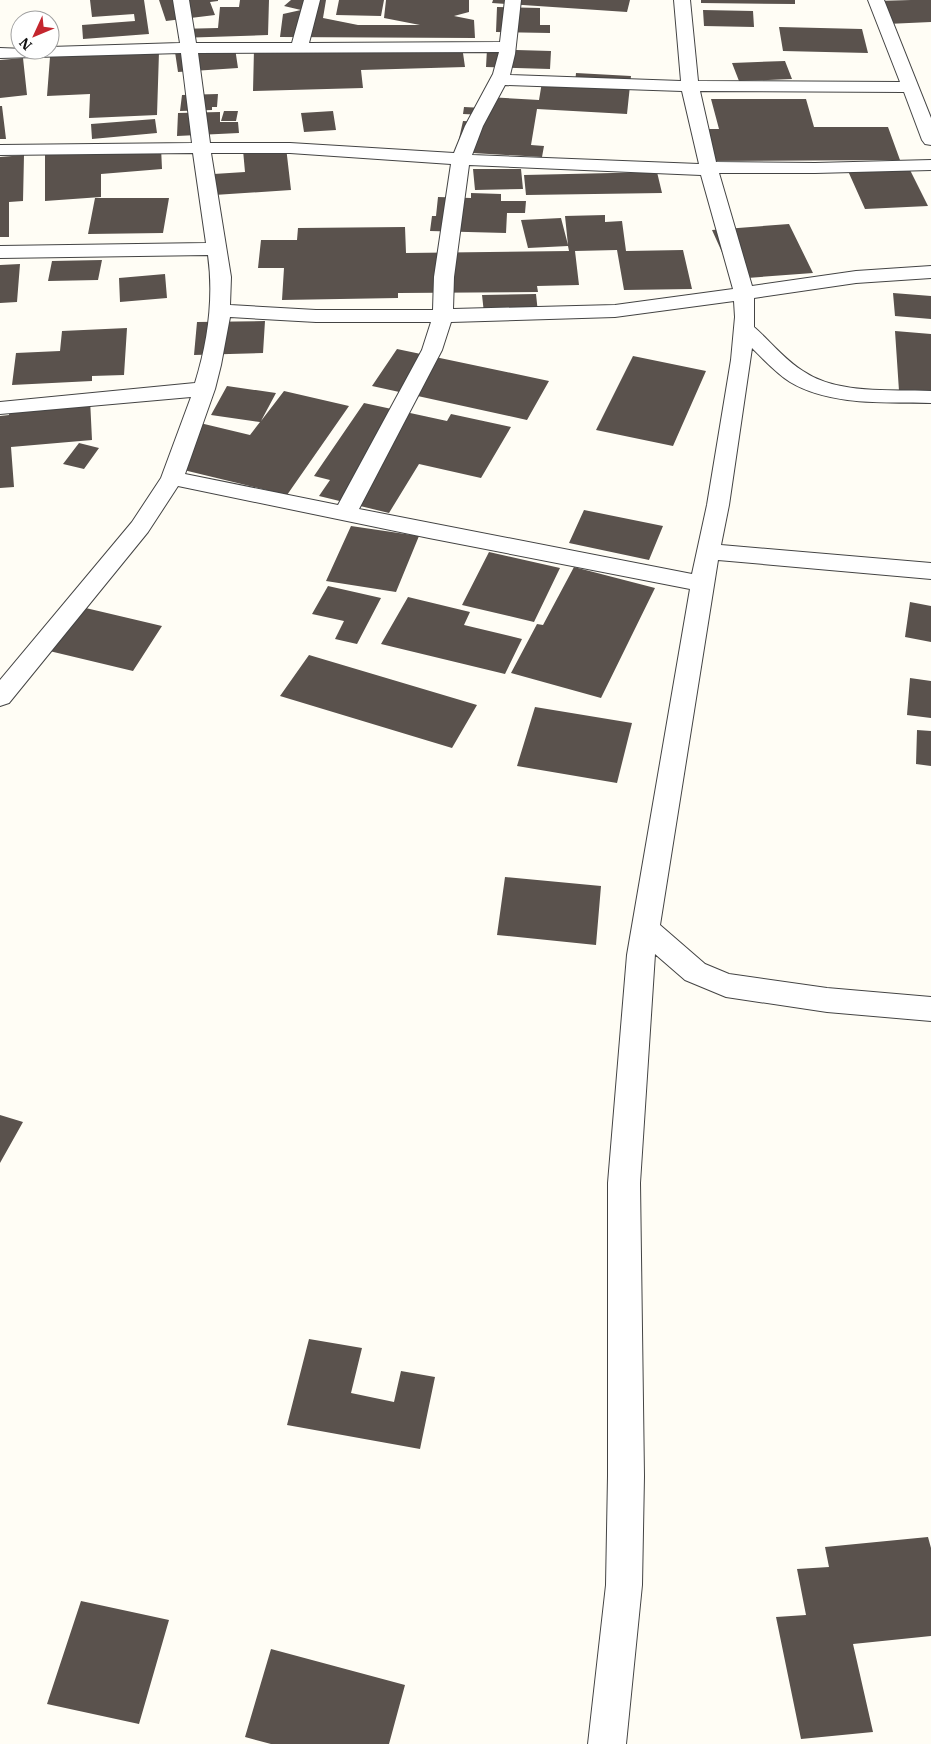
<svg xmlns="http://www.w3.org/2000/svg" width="931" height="1744" font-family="'IBM Plex Serif',serif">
<rect width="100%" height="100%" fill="#fffdf5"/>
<path fill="#5a524d" d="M90 0H144L149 34 83 39 82 25 135 21 134 14 92 17Z
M159 0H218V1L210 2 215 15 166 21Z
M240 0H269L268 35 178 38V29L218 28 220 7H239Z
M291 0H326L323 18 358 25H420L384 18 386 0H469V12L454 16 474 20 475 38 280 37 283 14 301 10 284 6Z
M339 0H384L381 16 336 15Z
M493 0H630L627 12 492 3Z
M701 0H795V4L701 3Z
M911 0H931V22L887 24 876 1Z
M497 7 540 8V25H550V33L496 32Z
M703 10 753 11 754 27 704 26Z
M779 27 862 29 868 53 783 51Z
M462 46 465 67 361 70 363 88 253 91 254 49Z
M235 48 238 68 178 72 175 52Z
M487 49 551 51 550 69 486 67Z
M159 52 157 115 89 118 90 94 47 96 50 57Z
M23 58 27 95 0 98V60Z
M785 61 792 79 739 81 732 63Z
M576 73 631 76 627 114 537 109 531 145 544 146 542 157 456 152 463 121 483 122 485 115 463 114 464 107 484 108 487 97 539 100 542 82 575 84Z
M218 94 217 107H212V110L180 111 182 95Z
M711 99H806L814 127H888L900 160 710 161 704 129H719Z
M0 106H2L6 139H0Z
M224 111H238L236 121H221Z
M333 111 336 130 304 132 301 113Z
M220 112V122H238L239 133 177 136 178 113Z
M155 119 157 133 92 139 91 124Z
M161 147 162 169 101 174V197L45 201V155Z
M286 147 291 190 199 196 198 175 245 172 243 150Z
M24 155 23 201 9 202V237H0V157Z
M909 168 928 206 865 209 848 171Z
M473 169H521L523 189 475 190Z
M657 172 662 193 526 195 524 175Z
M471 193 501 194V201H526L525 213H507L506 233 430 231 432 216H436L438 197 471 198Z
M95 198H169L163 233 88 234Z
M605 215V222L622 221 626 251 683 250 692 289 624 290 617 250 575 251 579 285 537 286 538 292 398 293V298L282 300 284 268H258L261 240H297L298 228 405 227 406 253 569 251 568 246 528 248 521 220 561 218 568 245 565 216Z
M789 224 813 273 734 279 712 230Z
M102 260 98 280 48 281 52 261Z
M20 264 17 302 0 303V265Z
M165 274 167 298 120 302 119 278Z
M893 293 931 296V319L895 316Z
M536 294 538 313H484L482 295Z
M265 321 263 353 194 355 197 322Z
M127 328 124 375 92 376V381L12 385 16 353 60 351 62 331Z
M895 331 931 334V393L899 391Z
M397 349 549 381 527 420 372 386Z
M633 356 706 371 673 446 596 430Z
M227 386 276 393 261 421 284 391 349 406 287 495 167 466 200 423 250 435 260 422 211 415Z
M90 399 92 440 11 447 14 487 0 488V416L9 415V406Z
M364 403 447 421 451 414 511 427 481 478 419 464 389 513 319 496 330 480 314 476Z
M79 443 99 448 84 469 63 464Z
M584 510 663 526 649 560 569 543Z
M351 526 419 536 396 592 326 581Z
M489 552 560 568 534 622 462 605Z
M574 567 655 588 601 698 511 673 537 624 543 625Z
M328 586 381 598 357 644 335 639 344 621 312 614Z
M408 597 470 612 464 625 522 639 505 674 381 644Z
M910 602 931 606V642L905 637Z
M73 605 162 626 133 671 41 649Z
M309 655 477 705 452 748 280 696Z
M910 678 931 681V718L907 715Z
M535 707 632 723 617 783 517 766Z
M917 730 931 731V766L916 764Z
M505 877 601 886 596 945 497 935Z
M0 1115 23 1122 0 1163Z
M309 1339 362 1348 351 1393 394 1402 401 1371 435 1377 420 1449 287 1425Z
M928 1537 931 1548V1636L853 1644 873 1732 801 1739 776 1617 806 1615 797 1569 829 1567 825 1547Z
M81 1601 169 1620 139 1724 47 1704Z
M271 1649 405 1685 389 1744H271L245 1737Z"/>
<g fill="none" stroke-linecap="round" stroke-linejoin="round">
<defs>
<path id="minor" d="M173 0H189L196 43H292L304 0H320L309 43 500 42 505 0H521L515 54 510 75 681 81 674 0H690L698 81 900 82 868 0H884L931 118V145L925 144 922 140 904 92 700 91 716 162 815 163 931 160V170L815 173H719L752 286 856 271 931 266V278L856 283 754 298V327C770 341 784 359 803 371 838 395 890 389 931 391V403C886 402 830 406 790 382 776 373 764 360 752 348L729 505 721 545 931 563V579L718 560 660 925 705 964 729 974 827 988 931 997V1021L827 1012 726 997 685 980 655 954 640 1183 644 1476 642 1585 626 1744H588L606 1585 608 1476V1183L627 955 690 589 429 538 178 486 148 532 9 703 0 706V680L132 522 161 478 191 397 0 414V402L195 383C208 341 214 298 208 255L0 258V246L206 243 193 153 0 155V145L192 143 181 53 0 58V48L50 50V47L180 43ZM499 52 493 74 465 126 454 153 290 143H210L198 53ZM505 85 682 91 699 164 472 155 483 126ZM211 153H290L451 164 434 277 433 310H316L230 305 231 277ZM469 165 701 175 733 289 615 305 453 309 454 277ZM734 301 735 317 731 360 707 505 692 574 359 509 442 350 451 322 615 317ZM230 317 316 322H431L422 350 338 505 185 474 215 389 221 365Z"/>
</defs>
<use href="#minor" stroke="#444" stroke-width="2"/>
<use href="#minor" fill="#fff" fill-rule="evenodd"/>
</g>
<g transform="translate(35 35) rotate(226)"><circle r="24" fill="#ffffff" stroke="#a0a0a0"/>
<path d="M0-4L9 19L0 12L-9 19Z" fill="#c4262e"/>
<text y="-8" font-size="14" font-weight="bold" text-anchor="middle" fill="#111111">N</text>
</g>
</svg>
